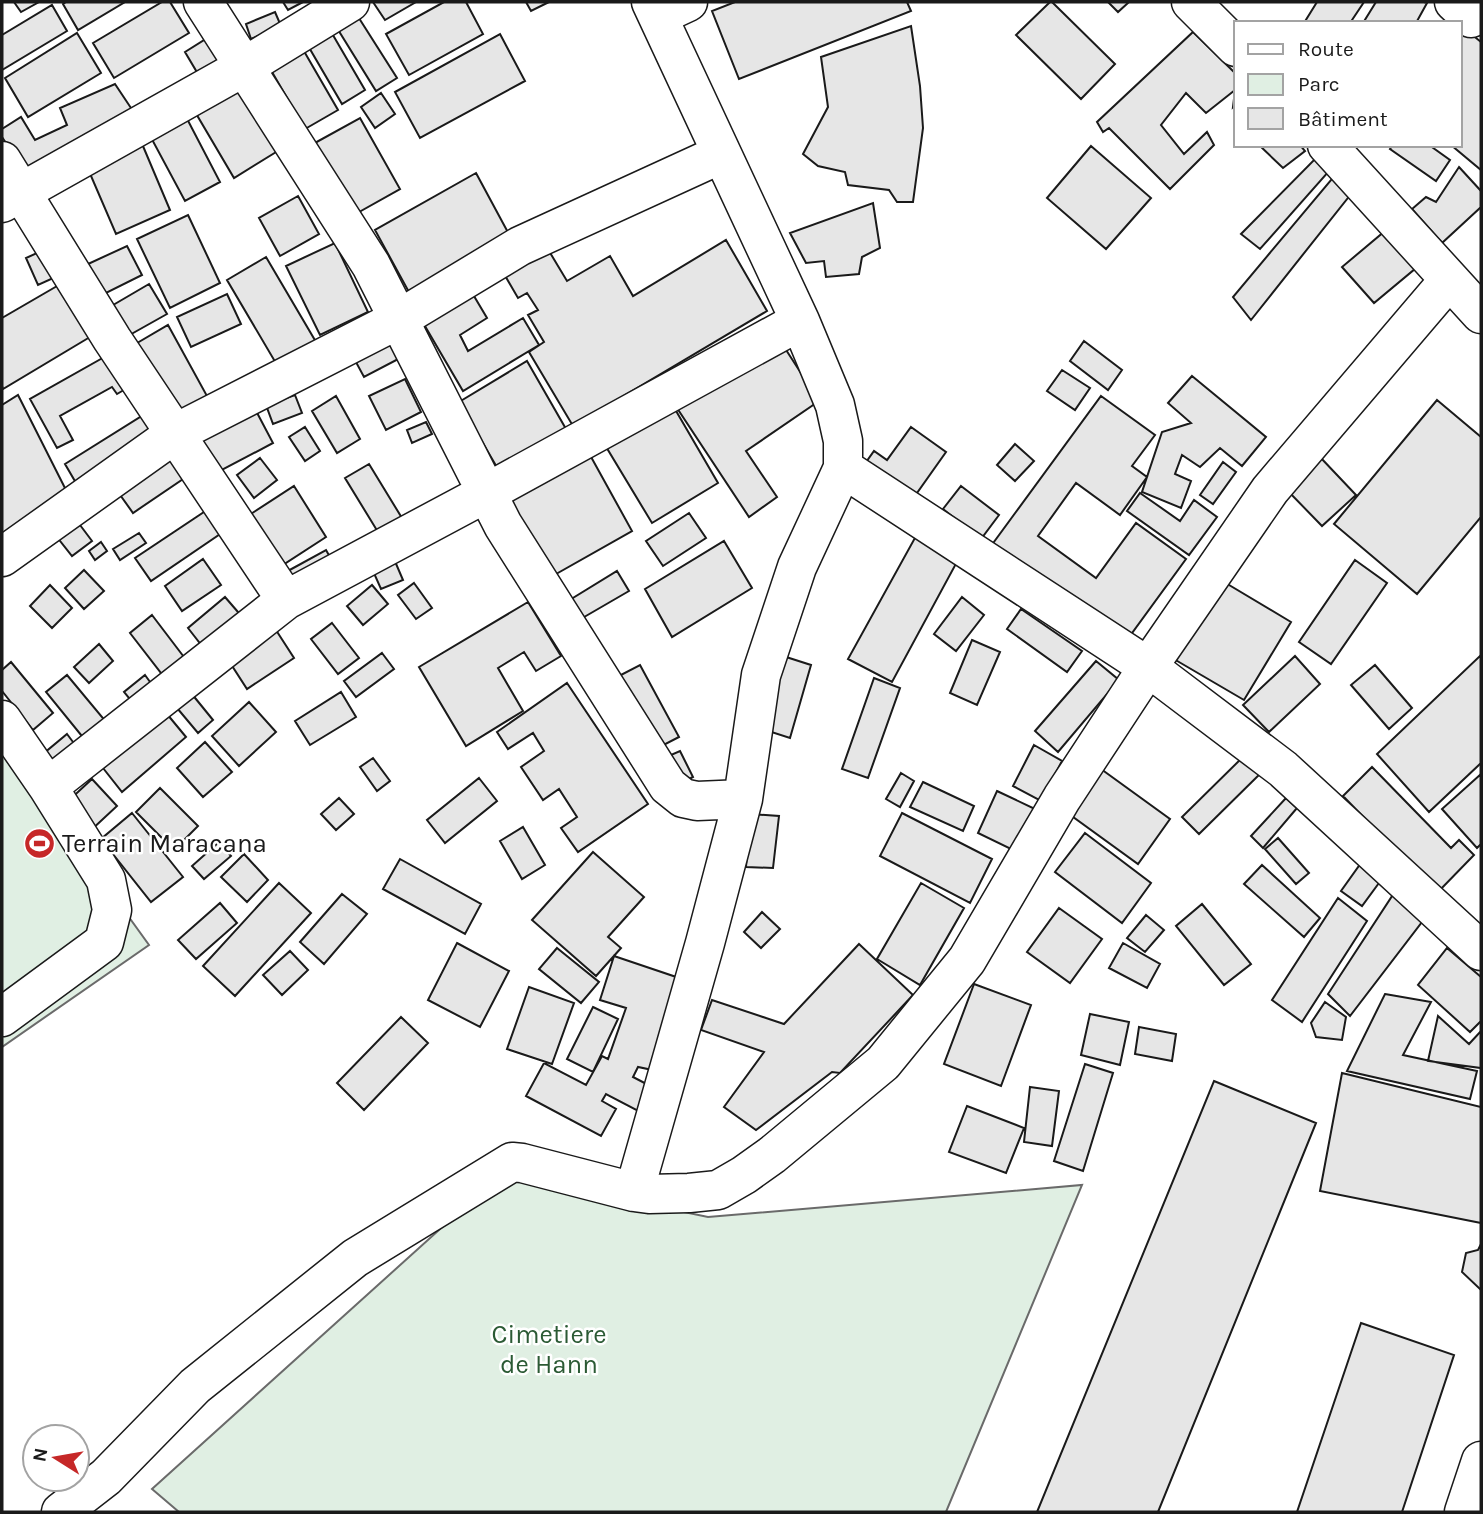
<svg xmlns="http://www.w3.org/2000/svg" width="1483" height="1514" font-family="Karla,sans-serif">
<rect width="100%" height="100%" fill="#fff"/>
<path fill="#e0efe3" stroke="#6a6a6a" stroke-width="2" d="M2 741 149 945 2 1047Z
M501 1174 708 1217 1082 1185 946 1512H179L152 1489Z"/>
<path fill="#e6e6e6" stroke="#1a1a1a" stroke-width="2" d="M14 2H39L21 12Z
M66 2H125L78 30 63 4Z
M162 2H170L189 33 114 78 93 43Z
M283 2H303L288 10Z
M373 2H416L385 20Z
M444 2H466L483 34 409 75 386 34Z
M526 2H549L531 11Z
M735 2H907L911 11 739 79 712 11Z
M1050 2H1052L1115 64 1081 99 1016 35Z
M1108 2H1129L1118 12Z
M1317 2H1364L1350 23H1304Z
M1376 2H1424L1427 3 1416 23H1363Z
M52 5 67 31 2 70V35Z
M275 12 281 26 251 39 246 24Z
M357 15 397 78 376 91 337 28Z
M1460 25 1481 42V170L1451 145H1460Z
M911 26 920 86 923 128 913 202H897L889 190 848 185 845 172 818 166 803 154 828 107 821 57Z
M330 30 365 90 342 104 307 44Z
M1193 32 1236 74V104L1233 107 1235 90 1206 113 1186 93 1161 125 1184 154 1207 132 1214 145 1170 189 1109 128 1103 132 1097 122Z
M77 33 101 73 28 117 5 78Z
M500 34 525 81 420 138 395 92Z
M209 37 225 64 201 79 185 52Z
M301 46 338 110 305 129 268 65Z
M237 77 281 149 234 178 191 105Z
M115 84 135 114 24 170 2 137V129L21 117 35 140 67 125 60 108Z
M381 93 395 114 375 128 361 107Z
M184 113 220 182 185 201 148 132Z
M360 118 400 189 352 216 313 144Z
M140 139 170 210 116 234 85 162Z
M1259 145H1300L1305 151 1283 168Z
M1393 145H1429L1450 160 1436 181 1390 149Z
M1091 146 1151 198 1106 249 1047 198Z
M1315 159 1330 170 1260 249 1241 234Z
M1459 167 1481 191V207L1442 243 1412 209 1426 197 1436 202Z
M476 173 511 238 410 294 375 230Z
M1336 174 1351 194 1251 320 1233 297Z
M298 196 319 234 280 256 259 218Z
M873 203 880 248 862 257 859 274 826 277 824 261 806 263 790 233Z
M188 215 220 283 170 308 137 239Z
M1385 231 1416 268 1374 303 1342 267Z
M726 240 767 311 573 426 529 352 544 342 528 315 538 310 527 293 518 298 503 272 546 246 567 281 610 256 633 296Z
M335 243 368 312 320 335 286 266Z
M127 246 142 275 104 294 88 264Z
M48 248 60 275 38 285 26 258Z
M266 257 316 342 277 365 227 280Z
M64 282 95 334 3 389 2 386V318Z
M149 284 167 314 126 337 108 308Z
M471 291 487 318 460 335 468 351 523 318 539 345 463 391 422 321Z
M227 294 241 324 191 347 177 317Z
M168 325 207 396 171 416 132 346Z
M389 330 404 356 364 377 350 351Z
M779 339 819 401 746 451 777 497 749 517 677 408Z
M1084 341 1122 370 1108 390 1070 361Z
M115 351 134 384 117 394 112 387 60 416 73 440 57 448 30 399Z
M527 361 570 436 502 476 459 402Z
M1062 370 1090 388 1075 410 1047 391Z
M1192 376 1266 437 1242 466 1220 448 1200 467 1182 455 1175 474 1191 481 1181 508 1142 492 1162 432 1191 423 1168 403Z
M405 379 421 412 386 430 369 396Z
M18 395 70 498 2 549V405Z
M295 395 302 413 273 424 266 405Z
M336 396 360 439 337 453 312 411Z
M1101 396 1155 435 1132 466 1147 477 1120 515 1076 483 1038 536 1096 578 1136 523 1186 559 1124 644 991 546Z
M1437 400 1481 437V517L1417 594 1334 524Z
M672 404 718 483 652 523 605 445Z
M254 407 273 443 218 472 198 436Z
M145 414 159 439 79 488 65 464Z
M426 422 432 434 412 443 407 430Z
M305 427 320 451 305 461 289 437Z
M911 427 946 452 912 500 864 465 874 451 887 460Z
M1015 444 1034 461 1015 481 997 465Z
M585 446 632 531 549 578 501 492Z
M169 447 189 475 133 513 113 485Z
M1320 457 1356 495 1322 526 1286 489Z
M260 458 277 480 254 498 237 475Z
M1223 462 1236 472 1213 504 1200 495Z
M369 464 405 523 381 537 345 478Z
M294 486 326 537 275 570 243 519Z
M961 486 999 515 981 539 943 509Z
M1140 493 1180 521 1194 500 1217 517 1189 555 1127 511Z
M210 508 226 530 151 581 135 558Z
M689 513 706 538 663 566 646 541Z
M74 517 92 541 72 556 53 532Z
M139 533 146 543 120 560 113 549Z
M916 536 958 560 892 682 848 659Z
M724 541 752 588 672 637 645 589Z
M101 542 107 551 95 560 89 551Z
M326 550 335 566 295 587 286 572Z
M391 552 403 580 381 589 369 562Z
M203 559 221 585 182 611 165 586Z
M1355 560 1387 583 1331 664 1299 642Z
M84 570 104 591 84 609 65 588Z
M617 571 629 591 579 620 568 601Z
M1214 576 1291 622 1244 700 1167 655Z
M414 583 432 608 416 619 398 595Z
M50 585 72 608 52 628 30 606Z
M372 585 388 604 363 625 347 606Z
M225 597 244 619 206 651 188 628Z
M962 597 984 615 956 651 934 634Z
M528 602 561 656 536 671 524 652 498 668 523 711 466 746 419 667Z
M1021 609 1082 651 1067 672 1007 629Z
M152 615 190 665 168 682 130 633Z
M332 623 359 658 338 674 311 639Z
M274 627 294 658 247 689 227 658Z
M972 640 1000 652 977 705 950 693Z
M99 644 113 661 89 683 74 667Z
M382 653 394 669 356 697 344 681Z
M1481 655V763L1429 812 1377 754Z
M783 656 811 665 790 738 762 729Z
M1295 656 1320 684 1269 732 1243 705Z
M1096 661 1119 680 1058 752 1035 731Z
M11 662 53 713 33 730 2 691V670Z
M640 665 679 737 654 750 617 677Z
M1375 665 1412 708 1389 729 1351 685Z
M67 675 112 729 90 746 46 692Z
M145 675 158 693 137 708 124 692Z
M874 678 900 688 868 778 842 769Z
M567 683 648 804 578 852 561 828 577 817 559 789 543 800 521 767 544 751 533 733 508 749 497 732Z
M187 688 213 720 198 733 172 702Z
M341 692 356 717 310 745 295 721Z
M249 702 276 732 239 766 212 736Z
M167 714 186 737 122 792 103 768Z
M67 734 82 754 58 773 43 754Z
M205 742 232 772 203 797 177 768Z
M1034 745 1062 761 1041 801 1013 786Z
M680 751 693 777 678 785 664 758Z
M1249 751 1266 768 1199 834 1182 817Z
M373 758 390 781 377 791 360 767Z
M1372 767 1451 848 1459 840 1474 855 1437 893 1343 796Z
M1101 769 1170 819 1138 864 1069 814Z
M901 773 914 781 900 807 886 799Z
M1481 774V844L1477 848 1442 809Z
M479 778 497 801 445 843 427 820Z
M92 779 117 806 89 832 65 804Z
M923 782 974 806 963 831 910 807Z
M160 788 198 826 174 850 136 812Z
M997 791 1035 809 1015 851 978 833Z
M339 798 354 814 336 830 321 814Z
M1286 798 1297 808 1263 848 1251 836Z
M132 813 183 877 151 902 101 839Z
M902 813 992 859 970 903 880 856Z
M750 814 779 816 773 868 746 867Z
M523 827 545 865 522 879 500 841Z
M1085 833 1151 883 1122 923 1055 872Z
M1278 838 1309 873 1296 884 1265 849Z
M219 842 231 856 204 879 192 866Z
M593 852 644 897 608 937 621 948 596 976 532 920Z
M244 854 268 880 247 902 221 877Z
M1366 856 1387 872 1362 906 1341 891Z
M400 859 481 904 465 934 383 889Z
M1262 865 1320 918 1304 937 1244 884Z
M279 883 311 913 235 996 203 966Z
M921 883 964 908 920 985 877 959Z
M1398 887 1425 918 1350 1016 1328 994Z
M342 894 367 914 324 964 300 942Z
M1338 898 1367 921 1302 1022 1272 1000Z
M220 903 237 923 196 959 178 940Z
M1202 904 1251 964 1224 985 1176 926Z
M1059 908 1102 939 1070 983 1027 952Z
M762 912 780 929 761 948 744 932Z
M1146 915 1164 930 1145 952 1127 938Z
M457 943 509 971 480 1027 428 1000Z
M1123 943 1160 964 1147 988 1109 968Z
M859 944 913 995 840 1073 832 1072 756 1130 724 1107 764 1052 701 1030 712 1000 784 1024Z
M557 948 599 982 581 1003 539 969Z
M1447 948 1481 977V1021L1470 1032 1418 985Z
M290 951 308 970 282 995 263 975Z
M614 956 691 982 662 1072 638 1067 633 1077 658 1090 644 1114 606 1094 602 1101 616 1109 601 1136 526 1096 544 1063 586 1085 602 1056 608 1059 626 1008 600 1000Z
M974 984 1031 1005 1001 1086 944 1064Z
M529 987 574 1003 552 1064 507 1049Z
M1385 994 1431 1002 1403 1055 1477 1071 1470 1099 1347 1071Z
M1325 1002 1346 1017 1342 1040 1316 1037 1311 1023Z
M593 1007 618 1019 593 1072 567 1059Z
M1090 1014 1129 1022 1120 1065 1081 1055Z
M1438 1016 1469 1044 1481 1031V1068L1428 1061Z
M401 1017 428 1043 364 1110 337 1083Z
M1139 1027 1176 1034 1172 1061 1135 1054Z
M1085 1064 1113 1073 1083 1171 1054 1161Z
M1342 1073 1481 1107V1223L1320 1191Z
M1214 1081 1316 1123 1158 1512H1037Z
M1030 1087 1059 1091 1052 1146 1024 1142Z
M967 1106 1024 1128 1006 1173 949 1152Z
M1481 1244V1290L1462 1272 1466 1253 1478 1250Z
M1361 1323 1454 1355 1402 1512H1297Z"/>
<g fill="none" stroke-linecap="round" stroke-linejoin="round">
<defs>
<path id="minor" d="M203 2 371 265 503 525 668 786 683 798 697 801 743 799
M1191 2 1236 47
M1454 2 1471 18
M658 16 688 2
M1327 145 1481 314
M2 161 112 339 286 600
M2 203 244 67 350 2
M843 468 1148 667 1283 769 1481 951
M2 557 176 433 399 319 520 246 721 154
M2 720 48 787 106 880 112 910 104 942 2 1017
M48 787 286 600 488 492 800 321
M634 1192 705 943 743 799 761 675 797 567 843 468V441L835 405 800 321 651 2
M61 1512 106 1477 195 1386 355 1258 512 1162 522 1163 634 1192 649 1194 689 1193 718 1190 744 1175 772 1155 883 1063 967 960 1062 798 1148 667 1270 490 1449 280
M1464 1512 1481 1461"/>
</defs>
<use href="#minor" stroke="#1a1a1a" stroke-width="41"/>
<use href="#minor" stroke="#fff" stroke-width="38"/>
</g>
<defs>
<symbol id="stadium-disc" viewBox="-11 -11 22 22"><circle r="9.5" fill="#c62828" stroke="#fff"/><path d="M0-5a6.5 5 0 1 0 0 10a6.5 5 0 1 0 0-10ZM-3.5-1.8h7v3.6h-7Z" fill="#fff"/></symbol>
</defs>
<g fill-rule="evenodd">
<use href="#stadium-disc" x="22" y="826" width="35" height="35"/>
</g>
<g text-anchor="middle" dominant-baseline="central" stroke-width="5" stroke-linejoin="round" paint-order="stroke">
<g font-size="26" fill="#1a1a1a" stroke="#fff" text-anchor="start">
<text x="62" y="843">Terrain Maracana</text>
</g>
<g font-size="26" fill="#2b5a34" stroke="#fff">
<text x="549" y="1334">Cimetiere<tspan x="549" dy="30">de Hann</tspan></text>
</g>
</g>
<rect width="1483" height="1514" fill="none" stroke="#1a1a1a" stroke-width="7"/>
<rect x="1234" y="21" width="228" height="126" fill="#ffffff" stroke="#a3a3a3" stroke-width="2"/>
<rect x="1248" y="44" width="35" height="10" fill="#ffffff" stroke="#a3a3a3" stroke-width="2"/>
<text x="1298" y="56" font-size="21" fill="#1a1a1a">Route</text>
<rect x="1248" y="74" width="35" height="21" fill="#e0efe3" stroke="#a3a3a3" stroke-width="2"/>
<text x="1298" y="91" font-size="21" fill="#1a1a1a">Parc</text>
<rect x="1248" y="108" width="35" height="21" fill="#e6e6e6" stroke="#a3a3a3" stroke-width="2"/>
<text x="1298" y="126" font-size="21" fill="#1a1a1a">Bâtiment</text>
<g transform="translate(56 1458) rotate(281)"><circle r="33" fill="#ffffff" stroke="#a3a3a3" stroke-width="2"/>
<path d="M0-5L12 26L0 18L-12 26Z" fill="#c62828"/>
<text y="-10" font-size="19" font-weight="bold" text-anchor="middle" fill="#1a1a1a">N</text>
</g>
</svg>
